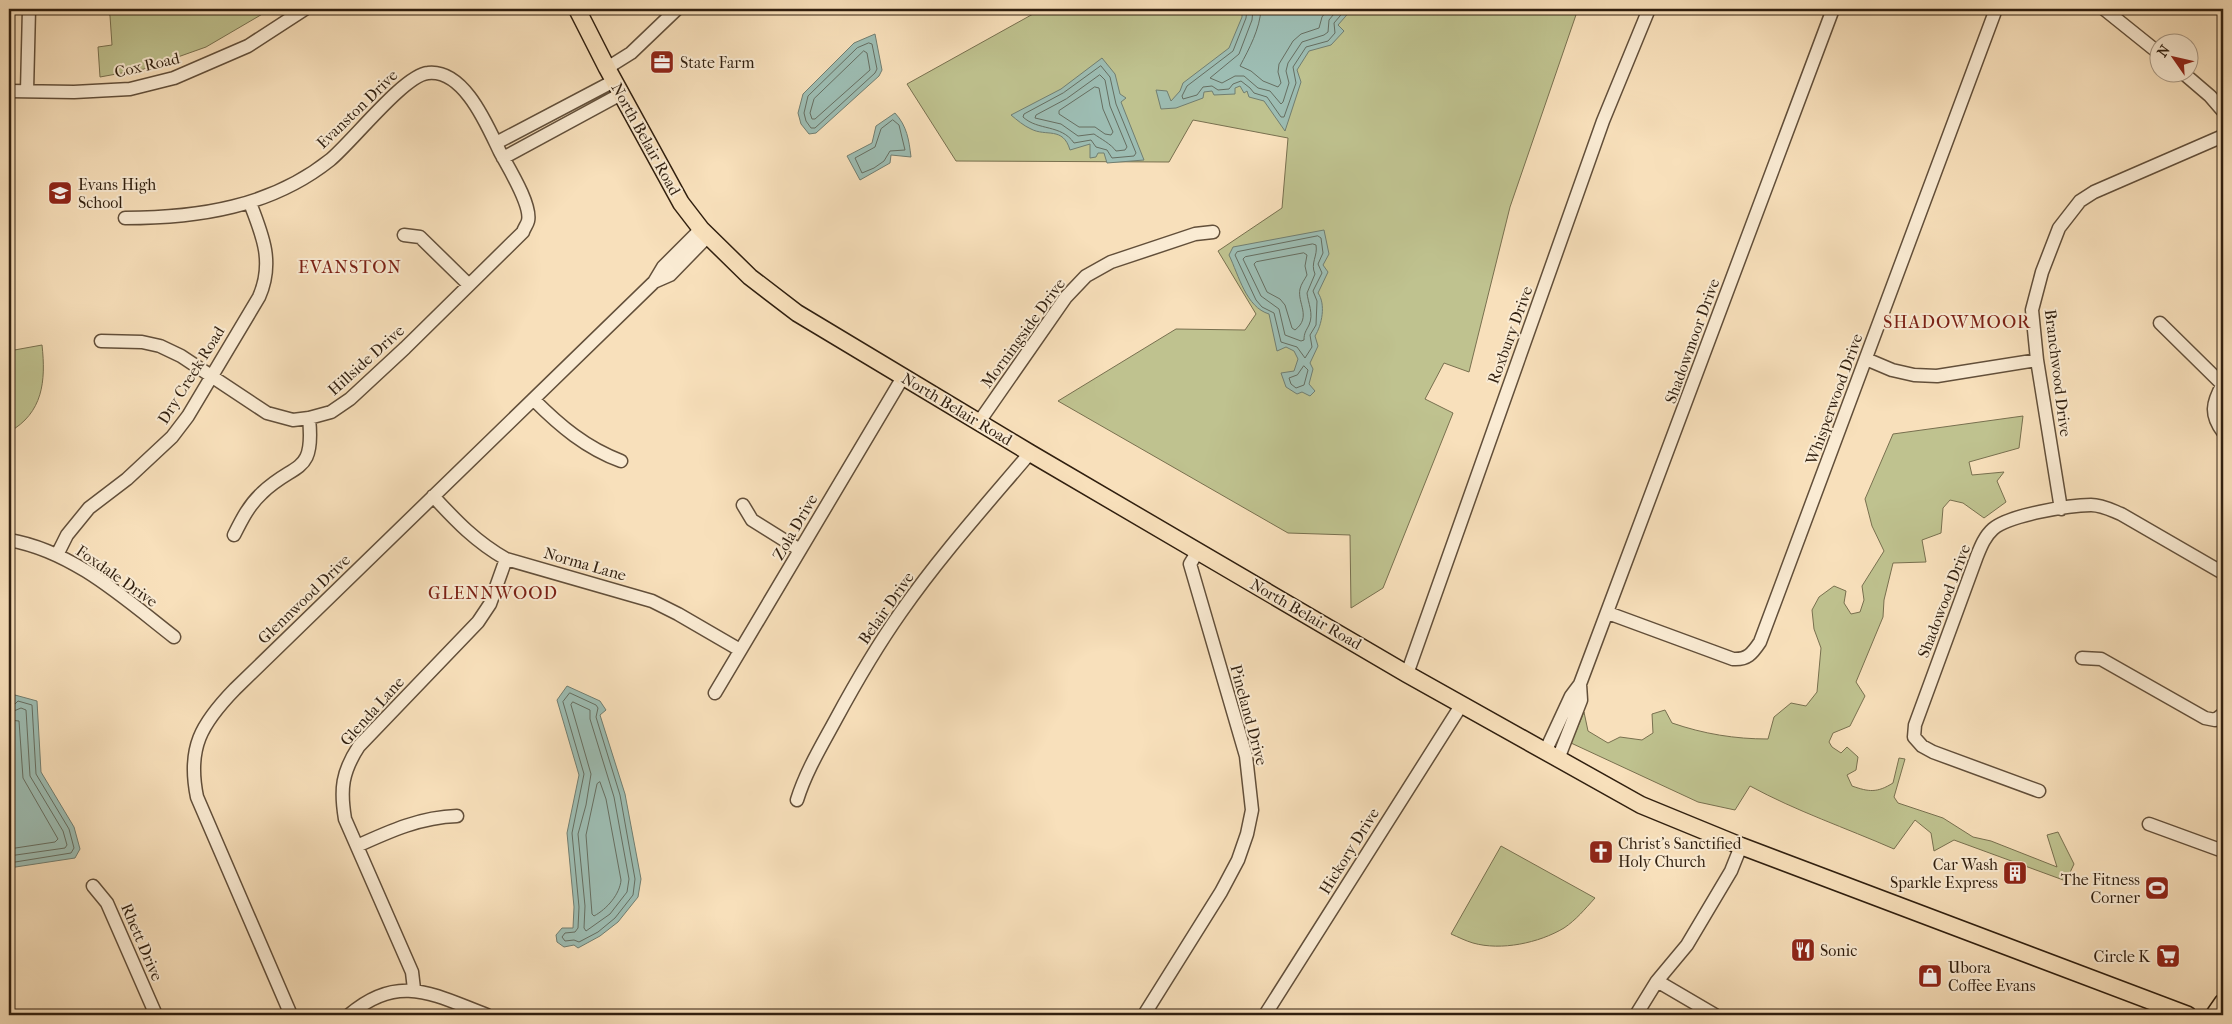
<svg xmlns="http://www.w3.org/2000/svg" width="2232" height="1024" font-family="'IM FELL French Canon',serif">
<rect width="100%" height="100%" fill="#f8e0bb"/>
<filter id="stains"><feTurbulence type="fractalNoise" baseFrequency=".004" numOctaves="4"/><feColorMatrix values="0 0 0 0 .2 0 0 0 0 .09 0 0 0 0 .02 0 0 0 .5 -.17"/></filter>
<radialGradient id="worn" r=".72"><stop offset=".6" stop-color="#630" stop-opacity="0"/><stop offset="1" stop-color="#630" stop-opacity=".3"/></radialGradient>
<path fill="#bfc28f" stroke="#78704f" d="M108 9H271L206 47 144 69 100 77 98 47 112 45 110 16Z
M1042 9H1578L1510 207 1469 372 1444 363 1425 399 1453 413 1383 588 1351 608 1350 535 1288 533 1058 401 1176 329 1245 330 1256 314 1218 251 1282 208 1288 138 1193 120 1169 162 956 161 907 84Z
M42 345C46 381 43 413 9 432V351Z
M2023 416 2019 448 1969 462 1972 475 2004 472 1997 481 2006 502 1984 518 1963 503 1950 500 1943 508 1941 533 1922 540 1926 562 1893 563 1884 600 1883 617 1856 682 1865 696 1850 726 1833 733 1829 742 1832 747 1841 753 1847 747 1858 757 1856 770 1847 775 1852 786C1869 792 1877 793 1893 783L1899 758 1905 759 1894 797 1898 803 1943 818 1973 837 1991 841 2057 867 2047 835 2058 832 2074 864 2066 881 1954 840 1934 851 1931 833 1915 820 1894 849C1846 828 1796 811 1750 786L1735 810 1698 802 1571 743 1584 712 1588 731 1608 743 1620 737 1642 740 1653 733 1652 714 1665 710 1672 723C1704 734 1735 739 1768 739L1774 717 1791 703 1806 706 1817 692 1821 648 1814 629 1812 610 1819 597 1834 586 1846 591 1844 603 1851 614 1860 612 1864 600 1862 586 1884 551 1872 526 1865 499 1893 434Z
M1501 846 1595 898C1585 909 1576 920 1564 928 1539 943 1501 951 1473 943 1466 941 1458 937 1451 934Z"/>
<path fill="#9dbdb3" stroke="#717e71" d="M1242 9H1331L1336 11 1352 9 1338 25 1344 31 1331 45 1309 51 1297 70 1301 82 1285 131 1264 101 1249 97 1247 91 1244 93 1240 86 1235 88V94L1214 95 1212 91 1204 92 1203 98 1176 108 1161 109 1156 90 1167 91 1171 101 1180 91 1183 83 1229 48 1242 17Z
M875 34 882 70 879 76 816 133 809 134 801 124 798 113 803 94 854 43Z
M1102 58 1115 74 1120 94 1126 98 1121 102 1144 160 1107 163 1104 153H1098L1096 157 1090 158V144L1070 150C1063 126 1046 137 1031 129 1024 126 1017 120 1011 115L1061 89Z
M895 113C907 126 909 140 911 157L891 155 890 163 860 180 847 156 872 143 876 126Z
M1324 230 1329 254 1323 265 1328 272 1318 293C1326 304 1322 325 1315 336L1318 346 1310 363 1313 369 1309 384 1315 391 1310 396 1302 392 1297 394 1286 387 1281 373 1294 371 1298 359 1294 351 1286 347 1277 351 1269 314C1246 307 1239 276 1229 255L1233 247Z
M567 686 600 701 606 710 600 715 625 794 641 879 638 897 618 922 600 936 578 948 574 945 564 947 557 942 556 935 562 928H573L574 907 567 833 579 775 557 700Z
M15 695 37 701 41 772 74 827 80 849 75 858 9 868V705Z"/>
<g fill="none" stroke-linecap="round" stroke-linejoin="round">
<path stroke="#666e61" stroke-width="1" d="M1247 9 1246 18 1233 51 1187 86 1182 96 1183 99 1197 95 1203 87 1212 86 1218 90 1229 89 1233 84 1241 81 1250 88 1254 93 1267 97 1281 117H1284L1296 83 1293 67 1306 47 1328 41 1335 33 1334 23 1346 9
M1253 9 1252 20 1239 54 1210 78 1222 83 1235 76H1244L1258 88 1270 91 1281 104 1283 102 1289 83 1286 71 1288 63 1302 42 1324 35 1328 32 1329 20 1338 9
M1261 9C1260 29 1249 49 1240 66L1251 71 1263 81 1278 87 1281 83 1278 72 1279 64 1293 41 1301 34 1319 28 1322 17 1328 9
M869 43 872 44 877 69 875 73 815 128H811L806 121 804 113 808 96 857 48Z
M864 51 867 53 870 70 815 119H812L810 113 814 99Z
M1101 66 1110 77 1116 104 1136 153 1134 156 1112 158 1107 150 1096 147 1091 140 1074 143C1061 124 1038 131 1023 117L1024 114 1063 93Z
M1100 75 1105 80 1110 106 1127 147 1125 150 1116 151C1111 144 1101 139 1094 134L1078 136 1061 124 1035 118 1036 115 1066 99Z
M1095 87 1099 88 1103 109 1113 132 1111 135 1105 134 1095 127H1079L1059 114V111Z
M893 120 899 125 905 150 890 151 884 161 874 168 862 173 855 158 875 147 881 129Z
M1318 236 1321 238 1323 253 1318 264 1322 273 1313 291 1317 301 1316 325 1310 335 1312 347 1305 358 1297 347 1281 342 1274 313 1262 307 1256 300 1235 255 1237 252Z
M1313 244 1316 245C1318 256 1310 263 1315 274L1307 293C1308 303 1314 314 1309 325 1306 331 1304 333 1304 340L1301 341 1285 335 1279 309 1261 296 1243 259 1245 257Z
M1304 253 1307 255 1305 266 1307 275C1305 279 1301 284 1300 289 1297 303 1312 317 1295 330L1292 328 1285 305 1280 299 1267 292 1254 264 1256 262Z
M1304 366 1308 370 1304 385 1296 388 1291 384 1289 378 1297 375Z
M570 693 596 705 598 708 596 717 620 795 635 879 633 895 615 918 598 932 579 942 574 940 565 941 562 937 565 933 575 932 578 928 579 907 572 833 584 774 563 702Z
M573 702 590 710V719L614 797 629 879 627 892 610 914 586 931 584 928 585 906 578 834 586 805 591 774 571 705Z
M9 707 13 706 18 701 32 705 36 774 69 829 74 848 71 853 9 863
M9 713 21 708 26 710 30 776 63 831 67 845 65 848 9 856
M9 720 19 721 23 778 58 839 55 842 9 849
M600 782 606 799 621 880C620 894 607 909 594 916L592 914 586 835 597 784Z"/>
<defs>
<path id="minor" d="M2104 9 2160 54
M607 68 631 53 677 9
M2182 72 2210 96 2223 111
M9 91 74 92 130 89 174 78 248 46 305 9
M27 91 29 9
M496 143 614 81
M503 158 621 94
M404 235 420 237 468 284
M654 282 670 275 708 236
M2160 323 2223 385
M101 341 142 342 160 346 181 356 267 413 293 420 309 418 331 412 350 399 405 348 523 232C524 228 527 225 528 221 532 205 508 167 500 152 487 125 464 69 428 73 404 75 352 142 330 160 271 207 198 218 125 218
M1866 359 1892 370 1914 375 1937 376 2037 360
M2223 384C2212 403 2210 415 2223 432
M534 400C560 426 586 448 621 461
M979 422 1066 297 1086 276 1111 262 1195 234 1213 232
M433 496C456 521 476 542 506 559L652 601 678 614 740 650
M743 505 752 520 800 550
M2061 509 2037 360 2032 310 2042 272 2059 228 2080 201 2094 192 2223 136
M234 535C242 519 249 505 262 493 295 461 315 476 309 418
M9 540C73 551 124 598 174 637
M57 555 67 535 89 508 127 479 172 437 188 416 259 297C274 263 263 236 250 203
M1608 613 1733 659C1747 660 1752 654 1760 642L1996 9
M2082 658 2101 659 2205 718 2215 720 2223 714
M1407 674 1603 121 1649 9
M715 693 903 377
M1545 752 1571 696 1580 684 1833 9
M1558 759 1581 700 1580 684
M2039 791 1933 752 1922 746 1914 737 1915 725 1977 556C1981 546 1985 536 1993 529 2009 515 2070 505 2091 505 2102 505 2111 510 2121 514L2223 573
M797 800C806 771 822 745 836 719 856 682 877 646 901 612 940 556 986 505 1030 453
M2149 824 2223 851
M357 846C390 831 421 817 457 816
M93 886 107 903 156 1015
M1657 981 1715 1015
M414 989 412 972 345 819C340 789 342 772 359 746L478 622 490 604 506 559
M291 1015 197 797C187 748 201 724 235 689L654 282 663 267 701 229
M349 1015C399 972 434 995 487 1015
M1144 1015 1221 892 1238 860 1247 834 1252 810 1246 756 1190 564 1198 551
M1265 1015 1462 704
M1636 1015 1657 981 1687 945 1731 871 1741 846"/>
<path id="major" d="M577 9 607 68 681 203 701 229 750 277 797 313 1030 453 1407 674 1641 805 1741 846 2188 1015
M2214 1015 2223 1002"/>
</defs>
<use href="#minor" stroke="#624f3a" stroke-width="15"/>
<use href="#major" stroke="#301f0f" stroke-width="19"/>
<use href="#minor" stroke="#faebd3" stroke-width="12"/>
<use href="#major" stroke="#f8e0bb" stroke-width="16"/>
</g>
<defs>
<symbol id="office-square" viewBox="-11 -11 22 22"><rect x="-9" y="-9" width="18" height="18" rx="4" fill="#8f2418" stroke="#faebd3"/><path d="M-6-3h4V-5.5h4V-3h4V5H-6ZM-1-4.5V-3h2v-1.5ZM-6 0V1H6V0Z" fill="#fff"/></symbol>
<symbol id="school-square" viewBox="-11 -11 22 22"><rect x="-9" y="-9" width="18" height="18" rx="4" fill="#8f2418" stroke="#faebd3"/><path d="M0-5L7-2L0 1L-7-2ZM-4 1L0 2.5L4 1V4Q0 6-4 4Z" fill="#fff"/></symbol>
<symbol id="church-square" viewBox="-11 -11 22 22"><rect x="-9" y="-9" width="18" height="18" rx="4" fill="#8f2418" stroke="#faebd3"/><path d="M-1.2-6h2.4v3.5h3.3v2.4h-3.3V6h-2.4V-.1h-3.3v-2.4h3.3Z" fill="#fff"/></symbol>
<symbol id="building-square" viewBox="-11 -11 22 22"><rect x="-9" y="-9" width="18" height="18" rx="4" fill="#8f2418" stroke="#faebd3"/><path d="M-4-6H4V6H1V3H-1V6H-4ZM-2.5-4.3h1.7v1.8h-1.7ZM.8-4.3h1.7v1.8H.8ZM-2.5-1h1.7V.8h-1.7ZM.8-1h1.7V.8H.8Z" fill="#fff"/></symbol>
<symbol id="stadium-square" viewBox="-11 -11 22 22"><rect x="-9" y="-9" width="18" height="18" rx="4" fill="#8f2418" stroke="#faebd3"/><path d="M0-5a6.5 5 0 1 0 0 10a6.5 5 0 1 0 0-10ZM-3.5-1.8h7v3.6h-7Z" fill="#fff"/></symbol>
<symbol id="restaurant-square" viewBox="-11 -11 22 22"><rect x="-9" y="-9" width="18" height="18" rx="4" fill="#8f2418" stroke="#faebd3"/><path d="M-5-6h1v4h1v-4h1v4h1v-4h1v5L-1.5 .5V6h-2V.5L-5-1ZM5-6V6H3V1.5H1.5Q1.5-4 5-6Z" fill="#fff"/></symbol>
<symbol id="supermarket-square" viewBox="-11 -11 22 22"><rect x="-9" y="-9" width="18" height="18" rx="4" fill="#8f2418" stroke="#faebd3"/><path d="M-6-5.5h2.5l.6 2H6L4.5 2H-2.5L-4.4-4H-6ZM-1.5 3.2a1.3 1.3 0 1 0 .1 0ZM3 3.2a1.3 1.3 0 1 0 .1 0Z" fill="#fff"/></symbol>
<symbol id="shop-square" viewBox="-11 -11 22 22"><rect x="-9" y="-9" width="18" height="18" rx="4" fill="#8f2418" stroke="#faebd3"/><path d="M-5-2.5h2.3a2.7 3.5 0 0 1 5.4 0H5L5.5 6h-11ZM-1.5-2.5h3a1.5 2.3 0 0 0-3 0Z" fill="#fff"/></symbol>
</defs>
<g fill-rule="evenodd">
<use href="#office-square" x="648" y="48" width="28" height="28"/>
<use href="#school-square" x="46" y="179" width="28" height="28"/>
<use href="#church-square" x="1587" y="838" width="28" height="28"/>
<use href="#building-square" x="2001" y="859" width="28" height="28"/>
<use href="#stadium-square" x="2143" y="874" width="28" height="28"/>
<use href="#restaurant-square" x="1789" y="936" width="28" height="28"/>
<use href="#supermarket-square" x="2154" y="942" width="28" height="28"/>
<use href="#shop-square" x="1916" y="962" width="28" height="28"/>
</g>
<g text-anchor="middle" dominant-baseline="central" stroke-width="4" stroke-linejoin="round" paint-order="stroke">
<g font-size="16" fill="#301f0f" stroke="#faebd3" text-anchor="start">
<text x="680" y="62">State Farm</text>
<text x="78" y="184">Evans High<tspan x="78" dy="18">School</tspan></text>
<text x="1618" y="843">Christ's Sanctified<tspan x="1618" dy="18">Holy Church</tspan></text>
<text x="1998" y="864" text-anchor="end">Car Wash<tspan x="1998" dy="18">Sparkle Express</tspan></text>
<text x="2140" y="879" text-anchor="end">The Fitness<tspan x="2140" dy="18">Corner</tspan></text>
<text x="1820" y="950">Sonic</text>
<text x="2150" y="956" text-anchor="end">Circle K</text>
<text x="1948" y="967">Ubora<tspan x="1948" dy="18">Coffee Evans</tspan></text>
</g>
<g font-size="16" fill="#301f0f" stroke="#faebd3">
<text transform="translate(147 65) rotate(-13)">Cox Road</text>
<text transform="translate(357 109) rotate(-44)">Evanston Drive</text>
<text transform="translate(646 139) rotate(61)">North Belair Road</text>
<text transform="translate(1023 333) rotate(-54)">Morningside Drive</text>
<text transform="translate(1510 335) rotate(-70)">Roxbury Drive</text>
<text transform="translate(1692 341) rotate(-70)">Shadowmoor Drive</text>
<text transform="translate(366 360) rotate(-42)">Hillside Drive</text>
<text transform="translate(2058 373) rotate(83)">Branchwood Drive</text>
<text transform="translate(191 375) rotate(-58)">Dry Creek Road</text>
<text transform="translate(1834 399) rotate(-70)">Whisperwood Drive</text>
<text transform="translate(957 409) rotate(31)">North Belair Road</text>
<text transform="translate(795 527) rotate(-60)">Zola Drive</text>
<text transform="translate(585 564) rotate(16)">Norma Lane</text>
<text transform="translate(117 576) rotate(35)">Foxdale Drive</text>
<text transform="translate(304 599) rotate(-44)">Glennwood Drive</text>
<text transform="translate(1944 601) rotate(-69)">Shadowood Drive</text>
<text transform="translate(886 608) rotate(-55)">Belair Drive</text>
<text transform="translate(1306 614) rotate(30)">North Belair Road</text>
<text transform="translate(372 711) rotate(-48)">Glenda Lane</text>
<text transform="translate(1249 715) rotate(75)">Pineland Drive</text>
<text transform="translate(1349 851) rotate(-58)">Hickory Drive</text>
<text transform="translate(142 942) rotate(67)">Rhett Drive</text>
</g>
<g font-size="18" letter-spacing="1" fill="#7a1f14" stroke="#faebd3">
<text x="350" y="267">EVANSTON</text>
<text x="1957" y="322">SHADOWMOOR</text>
<text x="493" y="593">GLENNWOOD</text>
</g>
</g>
<rect width="2232" height="1024" fill="none" stroke="#f8e0bb" stroke-width="30"/>
<rect x="10" y="10" width="2212" height="1004" fill="none" stroke="#301f0f" stroke-width="2.5"/>
<rect x="15" y="15" width="2202" height="994" fill="none" stroke="#301f0f"/>
<g transform="translate(2174 58) rotate(304)"><circle r="24" fill="#faebd3" stroke="#a99985"/>
<path d="M0-4L9 19L0 12L-9 19Z" fill="#8f2418"/>
<text y="-8" font-size="14" font-weight="bold" text-anchor="middle" fill="#301f0f">N</text>
</g>
<rect width="100%" height="100%" filter="url(#stains)"/>
<rect width="100%" height="100%" fill="url(#worn)"/>
</svg>
